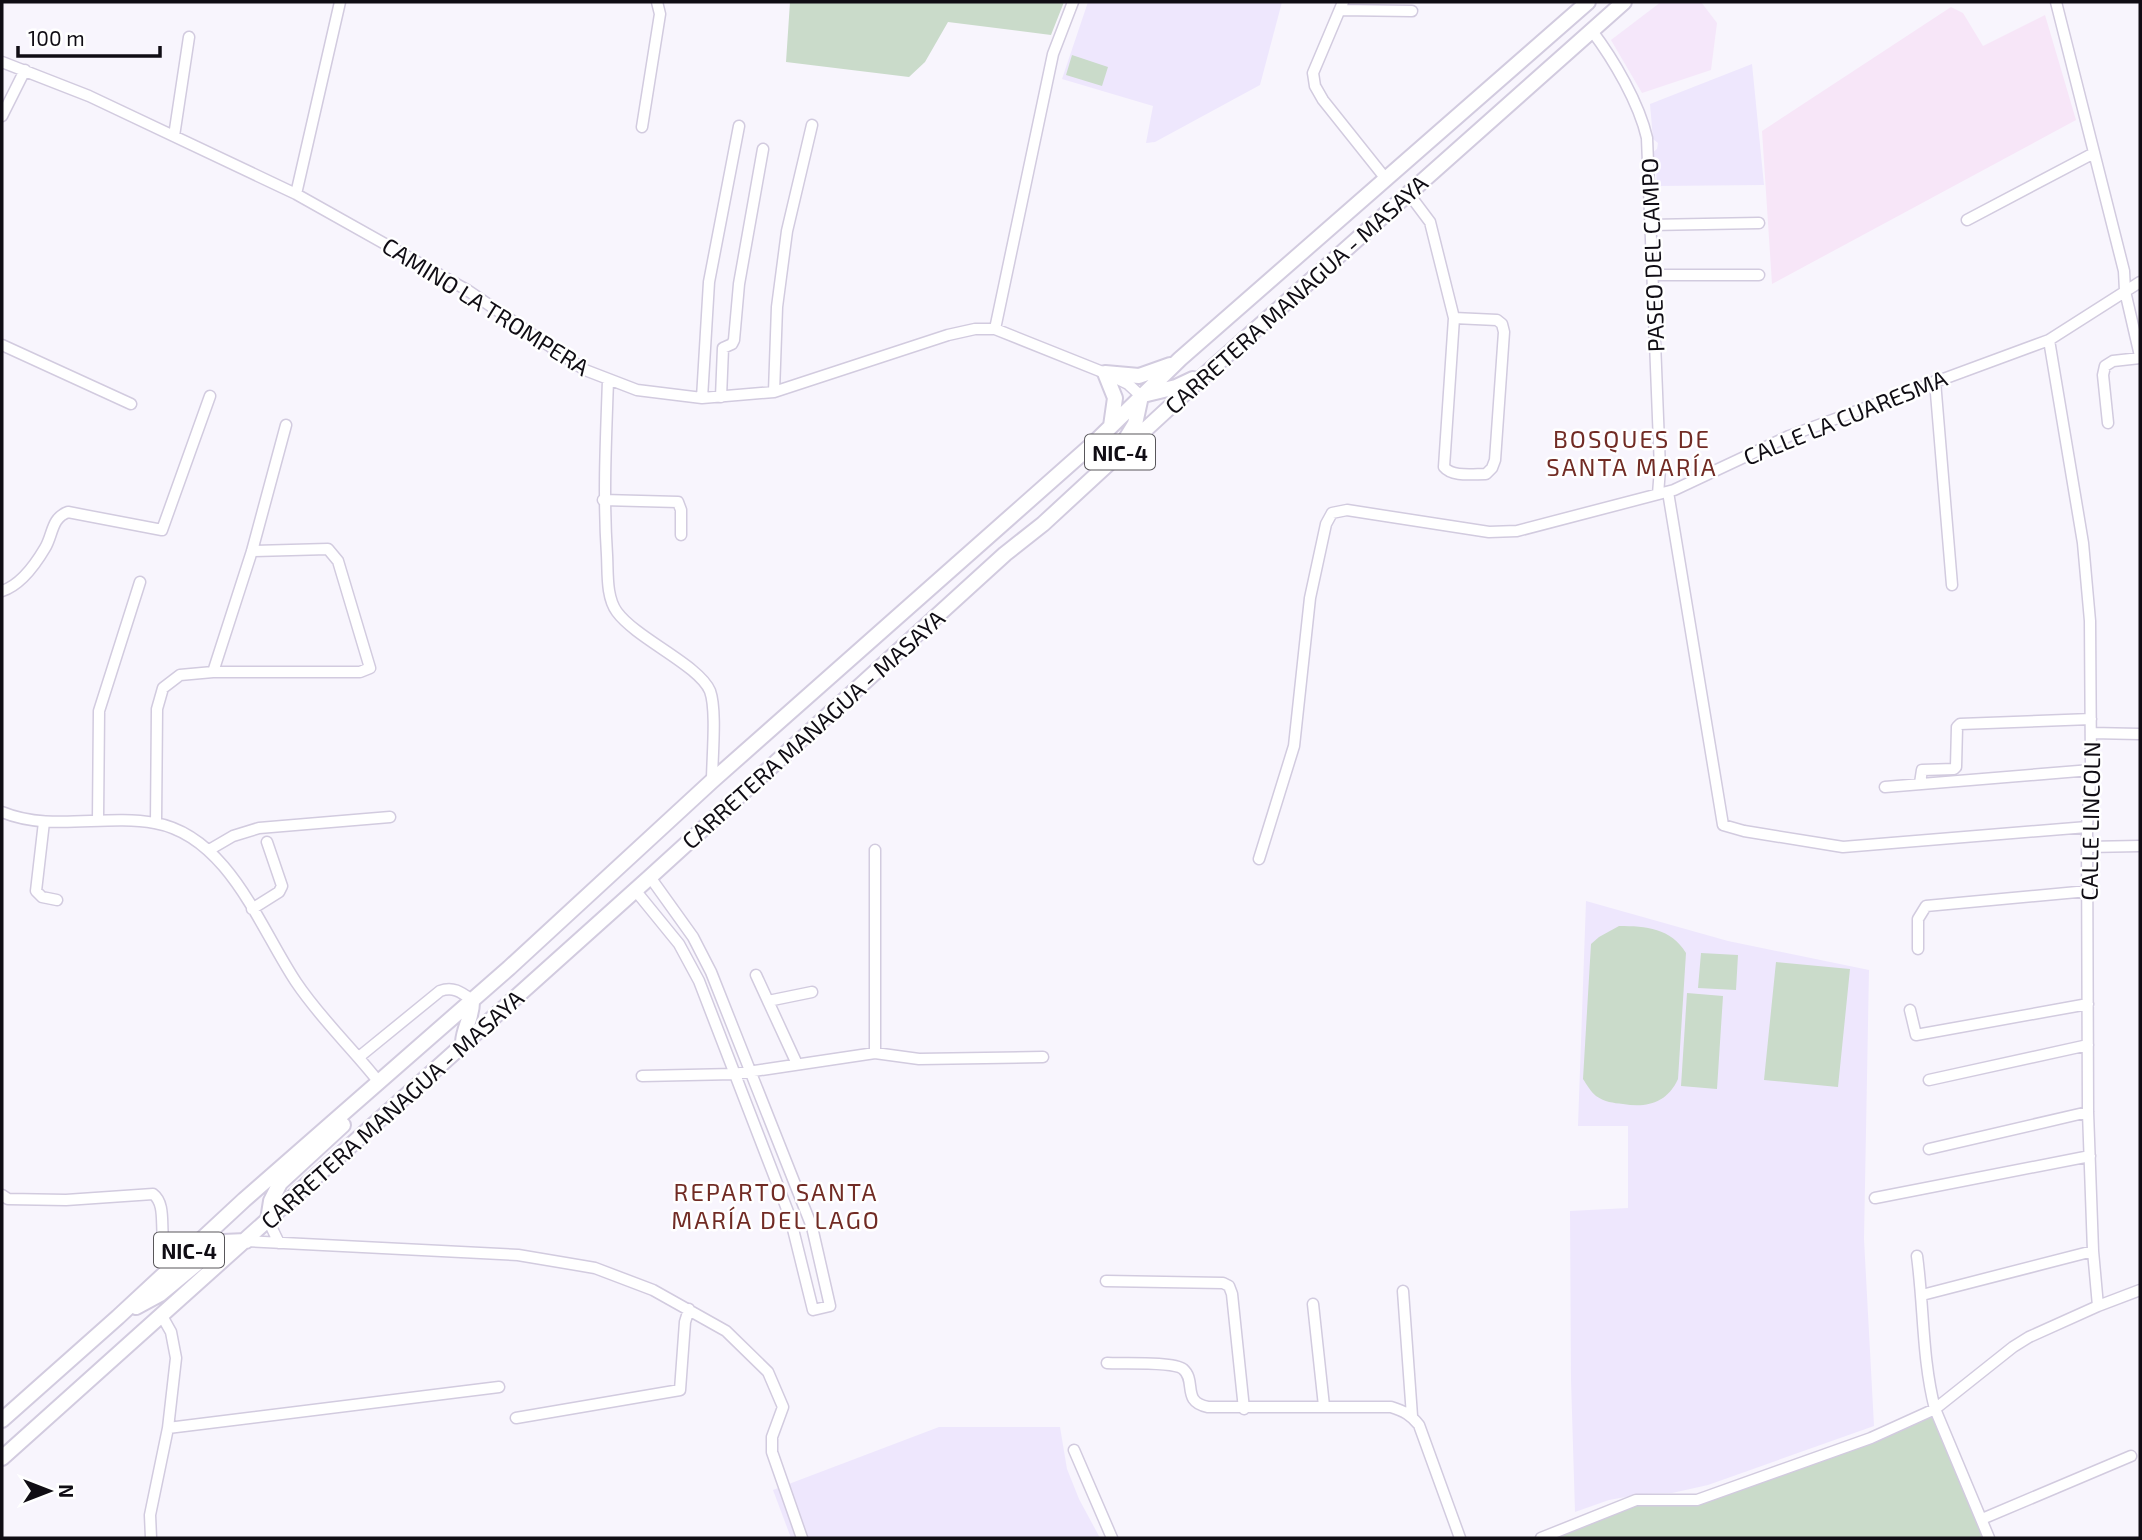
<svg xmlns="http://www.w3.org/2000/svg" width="2142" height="1540" font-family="'Exo 2',sans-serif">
<rect width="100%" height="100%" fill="#f8f5fd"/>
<path fill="#f5e7fa" d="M1661 2H1701L1717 23 1711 70 1642 93 1611 40Z"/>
<path fill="#f7e6f8" d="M1951 7 1963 13 1983 46 2045 15 2076 120 1772 284 1762 131Z"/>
<path fill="#eee7fd" d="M1088 2H1282L1260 85 1155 142 1146 143 1153 106 1062 79Z
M1752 64 1764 185 1657 186 1656 169 1652 167V153L1657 149 1658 143 1653 139 1650 104Z
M1586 901 1728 941 1869 970 1864 1239 1874 1426 1708 1485 1672 1493 1642 1494 1609 1500 1575 1512 1571 1380 1570 1211 1628 1208V1126H1578Z
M939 1427H1060L1067 1469 1079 1499 1100 1538H791L773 1490Z"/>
<path fill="#cadbca" d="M790 2H1064L1051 35 948 22 925 62 909 77 786 62Z
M1072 55 1108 67 1102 86 1066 75Z
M1619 926C1646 926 1671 928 1686 953L1678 1079C1667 1103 1647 1108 1623 1104 1613 1103 1605 1102 1596 1096 1591 1092 1587 1085 1583 1079L1591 944 1599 937Z
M1701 953 1738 955 1736 990 1698 988Z
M1776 962 1850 969 1838 1087 1764 1080Z
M1687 993 1723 996 1717 1089 1681 1086Z
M1935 1409 1989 1538H1555L1553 1533 1636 1500H1697Z"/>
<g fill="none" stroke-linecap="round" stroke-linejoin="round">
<defs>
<path id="minor" d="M1343 2 1313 73 1315 86 1323 100 1386 179
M2056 2 2124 271 2125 291 2140 356
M1340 10 1412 11
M1592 31C1614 60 1639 103 1647 138L1660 469 1658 494
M2 62 89 96 296 194 467 290 585 370 637 390 702 398 774 392 948 335 975 329H995L1105 373 1128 384 1141 396
M2 116 25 70
M642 127 660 14 657 2
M174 136 189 37
M296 194 340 2
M1409 194 1430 222 1454 318 1444 467C1452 477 1472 474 1486 474L1492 468 1495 460 1504 332 1502 324 1497 320 1454 318
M1967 220 2094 153
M1650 225 1759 223
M1652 275H1759
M995 329 1053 54 1073 2
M2049 340 2083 543 2090 621 2091 770 2087 827 2088 1112 2093 1251 2098 1306
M2 345 131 404
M608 380C606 439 603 496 607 555 608 573 606 597 617 612 637 639 699 665 710 691 717 710 712 759 712 781
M1935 381 1952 585
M774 392 777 307 787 231 812 125
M721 397 723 348 732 344 734 340 739 284 763 149
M702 398 709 282 739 126
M2108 423 2103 375 2105 366 2113 361 2140 358
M1668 492 1723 825 1744 831 1843 847 2087 827
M603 500 678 502 681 510V535
M2 591C21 585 35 565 45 548 53 535 51 518 68 512L162 530 210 396
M213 672 252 551 286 425
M2091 733 2140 734
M1920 783 1922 770 1954 769 1956 767 1957 727 1960 724 2091 719
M1885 787 2091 770
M2 812C50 832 104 814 155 823 228 836 260 928 296 982 320 1018 352 1048 378 1081
M98 820 99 711 140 582
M44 822 36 891 42 897 57 900
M156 823 157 709 163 688 180 675 213 672H360L370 668 338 561 328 549 252 551
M2087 847 2140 846
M209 850 233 836 259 828 390 817
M875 850V1053
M1259 859 1294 746 1310 598 1326 524 1332 513 1347 510 1489 532 1517 531 1674 490 1789 436 2049 340 2140 282
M635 890 679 944 699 981 790 1217 813 1310 830 1306 812 1227 711 972 693 937 650 877
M252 909 279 892 282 886 267 842
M1918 949V919L1926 906 2088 891
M756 975 797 1064
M768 1001 812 992
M1910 1010 1916 1035 2088 1004
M359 1057 440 991C453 986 461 992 472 1000
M642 1076 734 1074 875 1053 919 1059 1043 1057
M1929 1080 2088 1045
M1929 1149 2088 1112
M2 1195 8 1199 66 1200 153 1194C165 1203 161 1223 163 1237 165 1247 171 1253 177 1261
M1875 1198 2090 1156
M268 1220 279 1243
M246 1241 518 1255 595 1268 653 1290 726 1331 768 1372 783 1407 772 1437V1452L802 1538
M1917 1256C1924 1308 1922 1359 1935 1409L1989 1538
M1106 1281 1223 1283 1229 1286 1232 1294 1244 1409
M1403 1291 1412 1416
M1922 1295 2093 1251
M1313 1304 1324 1406
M1107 1363C1121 1364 1173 1361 1183 1369 1197 1381 1181 1402 1208 1407H1391C1404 1411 1411 1415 1419 1425L1460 1538
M516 1418 680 1390 685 1322 689 1309
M168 1428 499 1387
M1074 1450 1112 1538
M1982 1519 2131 1456
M151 1538 150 1515 168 1428 176 1358 171 1332 162 1316
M1541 1538 1636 1500H1697L1871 1438 1935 1409 2013 1347 2029 1337 2098 1306 2140 1290"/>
<path id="highway" d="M1143 395 1176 387 1193 379
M1111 426 1115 398 1105 373 1139 376 1170 365
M1124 442 1135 424 1141 396
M463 1042C464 1027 473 1016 472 1000
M268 1220 271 1201 280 1183 343 1125
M136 1307 160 1294 223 1242 246 1241
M2 1420 118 1317 244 1200 509 968 712 781 1095 442 1180 359 1588 2
M2 1458 650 877 1005 554 1043 524 1210 370 1624 2"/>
</defs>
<use href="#minor" stroke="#d2cbdf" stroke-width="13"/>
<use href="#highway" stroke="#d2cbdf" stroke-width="18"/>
<use href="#minor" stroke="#fff" stroke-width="10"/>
<use href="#highway" stroke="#fff" stroke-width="14"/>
</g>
<g text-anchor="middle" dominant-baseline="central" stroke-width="5" stroke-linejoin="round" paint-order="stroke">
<g fill="#fff" stroke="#58565a" stroke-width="2">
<rect x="1085" y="434.5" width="70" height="35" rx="5"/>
<rect x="154" y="1232.5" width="70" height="35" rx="5"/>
</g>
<g font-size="21" font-weight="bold" fill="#100d14">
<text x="1120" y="452">NIC-4</text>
<text x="189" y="1250">NIC-4</text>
</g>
<g font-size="23" fill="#100d14" stroke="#fff">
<text transform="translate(1652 255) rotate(-92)">PASEO DEL CAMPO</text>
<text transform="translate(1296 294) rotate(-42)">CARRETERA MANAGUA - MASAYA</text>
<text transform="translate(486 306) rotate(32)">CAMINO LA TROMPERA</text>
<text transform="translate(1845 417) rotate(-22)">CALLE LA CUARESMA</text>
<text transform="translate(813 729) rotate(-42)">CARRETERA MANAGUA - MASAYA</text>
<text transform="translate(2090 821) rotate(-89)">CALLE LINCOLN</text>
<text transform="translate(392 1109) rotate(-42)">CARRETERA MANAGUA - MASAYA</text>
</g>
<g font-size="24" letter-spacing="2" fill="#712b24" stroke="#fff">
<text x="1632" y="438">BOSQUES DE<tspan x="1632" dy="28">SANTA MARÍA</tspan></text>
<text x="776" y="1191">REPARTO SANTA<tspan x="776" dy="28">MARÍA DEL LAGO</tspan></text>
</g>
</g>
<rect width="2142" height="1540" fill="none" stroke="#100d14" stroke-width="7"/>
<g transform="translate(49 1491) rotate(90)" stroke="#ffffff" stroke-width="5" paint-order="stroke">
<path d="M0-5L12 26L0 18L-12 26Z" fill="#100d14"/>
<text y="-10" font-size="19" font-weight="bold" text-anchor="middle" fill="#100d14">N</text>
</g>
<path d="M18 46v10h142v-10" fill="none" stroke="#100d14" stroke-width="3.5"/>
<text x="28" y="46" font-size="21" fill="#100d14" stroke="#ffffff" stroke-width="5" paint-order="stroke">100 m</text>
</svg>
